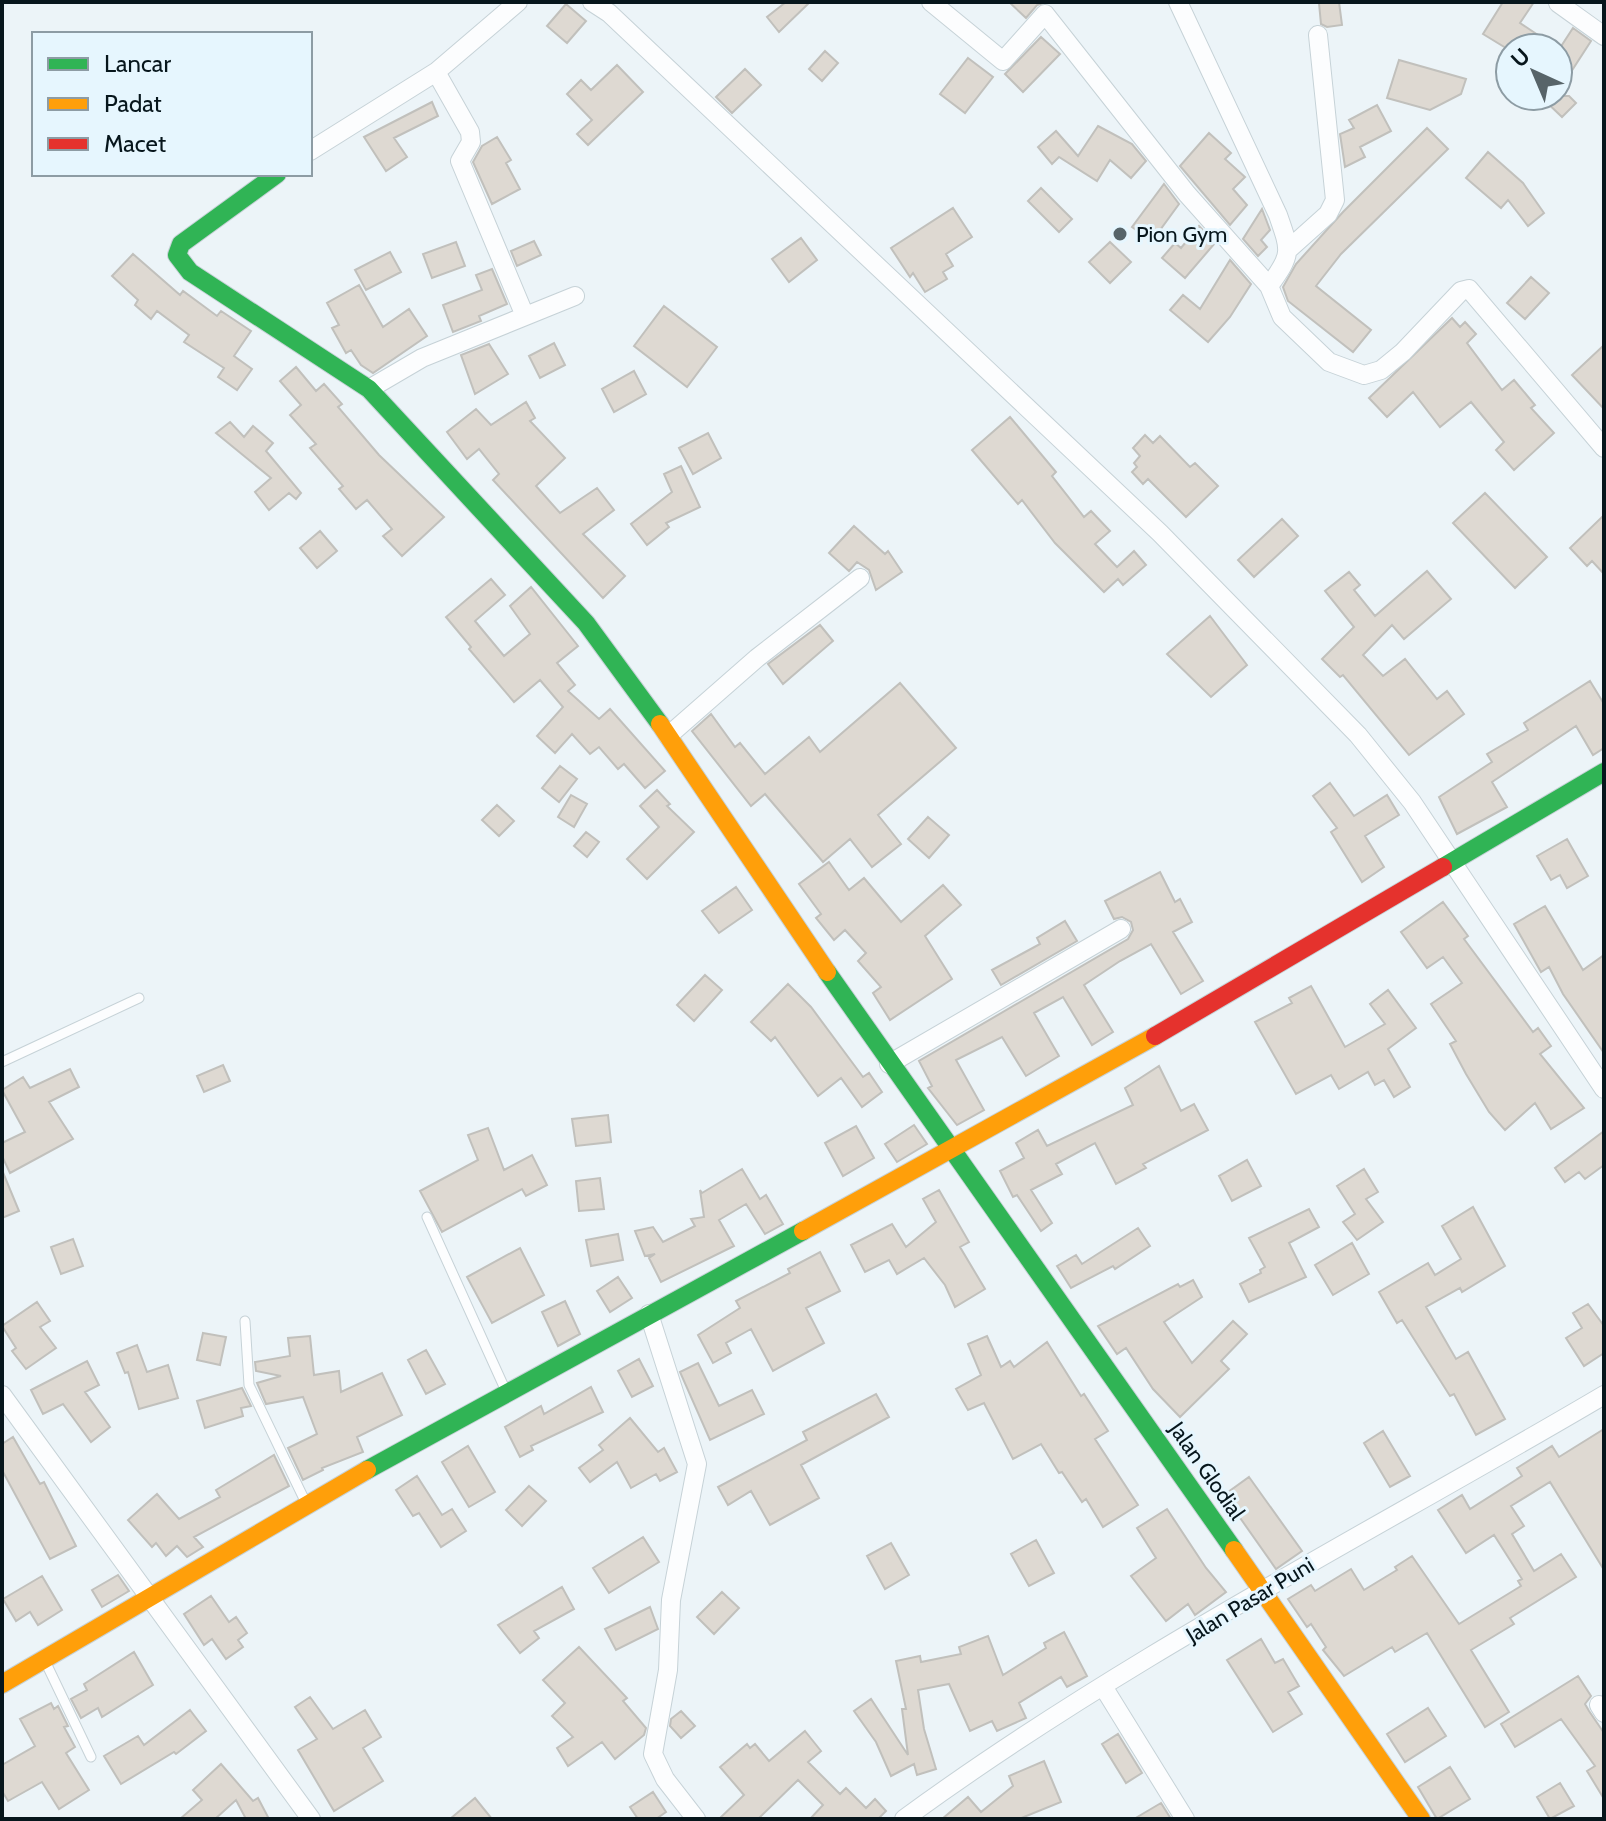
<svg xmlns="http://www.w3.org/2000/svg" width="1606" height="1821" font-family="Cabin,sans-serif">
<rect width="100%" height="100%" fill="#ecf4f8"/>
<path fill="#ded9d2" stroke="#c1c0bc" stroke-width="2" d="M786 2H810L779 32 767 17Z
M1009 2H1047L1037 5 1026 18Z
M1339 2 1342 25 1327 27 1321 24 1319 3Z
M1503 2H1534L1520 23 1541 37 1534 48H1506L1483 34Z
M566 4 586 21 567 43 547 26Z
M1573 28 1591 41 1558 92V51Z
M1041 37 1060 54 1023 92 1005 74Z
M825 51 838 63 822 81 809 69Z
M968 58 993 77 965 113 940 94Z
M1399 60 1466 79 1461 94 1430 110 1387 98Z
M617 65 643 92 588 145 577 134 592 120 567 94 581 80 591 90Z
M745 69 761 85 732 113 716 97Z
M1540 96H1569L1576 103 1562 117Z
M432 102 438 116 394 138 407 157 386 171 364 137Z
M1377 105 1391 131 1360 147 1365 157 1345 167 1340 134 1354 128 1349 120Z
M1098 126 1132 144 1146 161 1131 178 1110 160 1097 181 1059 157 1052 164 1038 147 1056 131 1078 156Z
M1427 128 1448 149 1341 254 1316 286 1371 330 1353 352 1288 301 1283 287 1296 264 1343 212Z
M1209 133 1231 153 1225 159 1245 177 1233 189 1247 205 1230 225 1180 166Z
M497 137 511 160 506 163 520 189 492 204 473 162 482 146Z
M1488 152 1523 183 1544 213 1528 226 1508 200 1501 208 1466 178Z
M1164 184 1179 204 1152 241 1132 227Z
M1041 188 1072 219 1059 232 1028 201Z
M953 208 972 237 946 254 953 266 943 272 947 279 925 292 913 273 910 277 891 248Z
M1262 209 1270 230 1261 240 1267 247 1258 256 1243 239Z
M1199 226 1215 243 1185 278 1162 258 1175 243 1181 248Z
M801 238 817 260 789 282 772 259Z
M534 241 541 255 517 266 511 251Z
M456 242 465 266 432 278 423 254Z
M1110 242 1131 262 1110 283 1089 262Z
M390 252 401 272 366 290 355 270Z
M133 254 180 295 183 291 217 316 221 311 251 331 234 356 252 369 237 390 218 377 224 368 184 342 189 335 157 311 151 319 135 305 138 300 112 276Z
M1230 260 1251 284 1230 317 1208 342 1170 310 1183 295 1200 309Z
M492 269 507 304 479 316 481 321 453 332 443 305 482 290 476 275Z
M1531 277 1549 293 1525 319 1507 303Z
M359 285 383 327 409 309 427 336 373 373 361 365 351 350 346 353 332 328 339 325 327 303Z
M664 306 717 347 687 387 634 346Z
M1452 318 1460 327 1465 322 1476 334 1467 343 1502 390 1514 380 1535 405 1531 408 1554 433 1514 470 1496 450 1504 442 1471 402 1440 427 1413 392 1387 417 1369 398Z
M554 343 565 365 540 378 529 356Z
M489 344 508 374 475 394 461 355Z
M1604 345V409L1572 375Z
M296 367 316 391 324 384 342 404 338 407 379 455 444 517 402 556 383 536 392 529 367 500 356 509 339 489 343 486 310 448 316 444 290 415 301 405 280 381Z
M634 371 646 394 614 412 602 389Z
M526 402 535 418 530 421 565 458 536 486 560 513 597 488 614 510 583 534 625 576 603 598 493 480 499 474 479 449 467 459 447 432 476 409 491 425Z
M1010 417 1056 472 1052 476 1084 517 1091 511 1110 531 1095 544 1117 567 1134 551 1146 565 1123 585 1118 579 1104 592 1055 543 1022 500 1018 504 972 450Z
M230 422 244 437 253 426 273 443 266 451 301 493 296 499 289 493 269 510 255 492 271 478 216 433Z
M708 433 721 458 693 474 679 448Z
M1145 435 1153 443 1160 436 1190 467 1195 463 1218 486 1186 517 1148 479 1143 484 1132 472 1137 467 1134 463 1140 456 1133 448Z
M681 466 700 507 666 523 669 527 647 545 631 524 672 492 664 474Z
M1485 493 1547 557 1515 588 1453 523Z
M1604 515V574L1592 561 1587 566 1570 548Z
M1282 519 1298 536 1254 577 1238 560Z
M854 526 885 554 888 551 902 572 876 590 869 570 857 562 849 571 829 553Z
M320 531 337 551 317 568 300 548Z
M1427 571 1451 599 1404 639 1392 625 1363 655 1383 676 1405 659 1437 699 1447 691 1464 714 1409 755 1343 675 1340 677 1322 659 1354 627 1325 591 1349 572 1360 585 1354 590 1375 616Z
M491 579 505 595 475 621 504 656 530 634 510 606 531 587 578 646 557 663 575 685 568 691 599 719 610 709 665 771 645 788 624 764 618 769 599 747 590 754 572 734 555 753 537 736 563 707 540 680 514 702 469 649 471 647 446 617Z
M1210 616 1247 665 1211 697 1167 654Z
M820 625 833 641 783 684 768 664Z
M1590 681 1604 704V748L1593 755 1576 726 1492 782 1507 807 1457 834 1439 797 1492 762 1487 754 1528 730 1524 723Z
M900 683 956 748 878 815 901 844 872 867 850 839 823 862 765 794 751 806 692 731 711 714 735 747 740 743 765 774 809 737 820 752Z
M560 766 577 779 559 802 542 788Z
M1330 783 1354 816 1387 795 1399 815 1365 836 1384 867 1362 882 1331 832 1337 828 1313 796Z
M657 790 670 804 667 806 694 832 647 879 627 859 659 827 640 806Z
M571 795 587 804 574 827 558 817Z
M497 805 514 821 499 836 482 820Z
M928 817 949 835 929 858 908 839Z
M586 832 599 842 587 857 574 846Z
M1567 839 1588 876 1567 888 1560 875 1551 880 1537 856Z
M829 862 849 890 864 878 901 922 943 885 961 905 925 936 952 979 890 1020 873 993 881 987 858 961 866 953 845 930 834 940 816 918 821 914 799 884Z
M1160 872 1175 902 1180 899 1192 922 1173 932 1203 981 1181 994 1151 944 1120 961 1084 985 1113 1032 1092 1045 1063 997 1034 1013 1059 1056 1026 1076 1002 1037 956 1060 984 1110 957 1125 928 1088 932 1086 919 1061 1128 939 1133 930 1131 922 1122 917 1114 919 1105 901Z
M736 887 752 910 719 933 702 911Z
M1443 902 1468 936 1464 939 1533 1032 1538 1028 1551 1046 1540 1054 1584 1108 1551 1129 1535 1103 1505 1130 1489 1112 1466 1074 1450 1044 1456 1041 1431 1004 1462 983 1443 957 1427 968 1401 932Z
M1545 906 1583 970 1604 955V1053L1563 994 1549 967 1541 972 1514 924Z
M1065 921 1077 941 1001 985 992 970 1040 944 1037 938Z
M705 975 722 990 694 1021 677 1005Z
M788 984 811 1007 863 1077 869 1073 882 1092 862 1107 841 1078 818 1096 775 1037 771 1041 751 1022Z
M1311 986 1345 1047 1385 1024 1370 1004 1388 990 1416 1028 1388 1049 1410 1087 1394 1097 1384 1080 1375 1085 1368 1072 1339 1089 1331 1075 1296 1094 1255 1022 1292 1003 1289 998Z
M223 1065 230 1081 204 1092 197 1076Z
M1159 1066 1181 1111 1194 1104 1208 1130 1143 1164 1146 1168 1116 1184 1095 1143 1056 1164 1062 1174 1031 1190 1052 1223 1041 1231 1017 1195 1013 1197 1000 1171 1024 1158 1016 1143 1038 1130 1047 1146 1133 1105 1125 1088Z
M70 1069 79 1087 49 1102 73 1139 10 1173 2 1156V1143L25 1132 2 1090 23 1077 30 1088Z
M608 1115 611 1142 576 1146 572 1119Z
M914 1125 927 1144 897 1162 885 1144Z
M856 1126 874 1158 843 1176 825 1143Z
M488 1128 504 1170 532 1155 547 1185 526 1196 522 1189 442 1232 420 1191 478 1160 468 1135Z
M1604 1131V1165L1585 1179 1579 1172 1565 1182 1555 1168Z
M1247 1160 1261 1186 1232 1201 1219 1176Z
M742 1169 760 1199 766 1195 783 1224 765 1234 746 1204 719 1220 734 1246 661 1282 649 1258 655 1254 645 1256 635 1231 653 1227 663 1242 695 1226 691 1219 704 1217 700 1190 702 1193Z
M1364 1169 1378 1192 1366 1199 1383 1222 1357 1240 1343 1222 1355 1214 1337 1186Z
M2 1170 19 1211 2 1218Z
M600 1178 604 1209 579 1211 576 1181Z
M939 1190 969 1242 960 1247 985 1289 955 1307 945 1285 924 1258 897 1274 889 1260 865 1272 851 1245 892 1224 906 1247 936 1222 923 1199Z
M1473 1207 1505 1266 1462 1292 1460 1288 1426 1307 1456 1359 1468 1352 1505 1419 1476 1435 1454 1394 1450 1396 1402 1320 1397 1323 1379 1292 1428 1263 1435 1275 1461 1259 1442 1226Z
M1309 1209 1319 1227 1289 1243 1306 1277 1249 1302 1240 1284 1261 1273 1260 1270 1265 1267 1249 1238Z
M1138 1228 1150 1246 1115 1269 1113 1266 1071 1288 1057 1266 1076 1255 1082 1264Z
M618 1234 623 1260 591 1266 586 1240Z
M73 1239 83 1266 61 1274 51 1247Z
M1352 1243 1369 1274 1333 1295 1315 1265Z
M520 1248 544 1295 492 1323 467 1277Z
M820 1252 840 1291 806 1308 824 1343 773 1371 751 1329 726 1343 731 1353 713 1363 698 1335 740 1308 736 1301 790 1273 788 1269Z
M618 1277 632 1298 610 1312 597 1291Z
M1193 1280 1202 1297 1164 1322 1192 1363 1233 1321 1247 1334 1221 1361 1229 1369 1180 1417 1153 1389 1126 1348 1117 1354 1098 1326 1178 1284 1180 1287Z
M565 1301 580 1334 558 1346 542 1312Z
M37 1302 50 1321 40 1327 56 1348 26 1369 12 1351 16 1348 2 1326Z
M1588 1304 1604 1326V1353L1584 1366 1566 1338 1582 1328 1573 1313Z
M203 1333 226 1337 220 1365 197 1360Z
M310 1336 314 1375 339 1371 341 1392 382 1373 402 1415 357 1437 363 1452 322 1468 323 1470 303 1480 288 1448 317 1434 303 1397 266 1404 257 1383 281 1376 256 1371 255 1362 290 1356 288 1338Z
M987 1336 1001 1367 1010 1361 1014 1367 1047 1342 1081 1396 1084 1394 1108 1431 1095 1439 1138 1505 1103 1527 1086 1499 1082 1502 1062 1472 1059 1473 1041 1444 1013 1459 984 1403 968 1410 956 1389 981 1375 968 1344Z
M137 1345 147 1372 168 1365 178 1398 139 1409 128 1372 125 1373 117 1353Z
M426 1350 445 1384 426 1394 408 1360Z
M639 1359 653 1386 632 1397 618 1371Z
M87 1361 99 1385 85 1392 110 1427 91 1442 63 1404 43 1414 31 1390Z
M698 1363 719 1406 752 1390 764 1414 710 1440 680 1372Z
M591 1387 603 1412 531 1446 533 1450 520 1457 505 1427 541 1406 544 1414Z
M242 1388 251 1406 241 1408 243 1416 205 1428 197 1401Z
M876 1394 889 1417 801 1465 819 1498 770 1525 751 1491 728 1505 718 1487 807 1440 803 1432Z
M630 1418 658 1452 664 1448 677 1472 660 1481 656 1474 631 1488 617 1462 590 1482 579 1468 603 1450 599 1445Z
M1604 1429V1570L1550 1482 1511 1506 1524 1526 1512 1534 1534 1571 1561 1554 1576 1577 1510 1618 1514 1624 1471 1650 1509 1712 1485 1727 1427 1633 1395 1652 1392 1647 1344 1676 1323 1650 1326 1647 1311 1624 1307 1627 1288 1599 1311 1585 1315 1591 1351 1569 1364 1590 1397 1570 1395 1567 1412 1556 1459 1624 1521 1586 1518 1581 1522 1579 1494 1535 1466 1553 1438 1510 1462 1495 1470 1509 1522 1476 1517 1468 1552 1446 1559 1457Z
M1383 1431 1410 1476 1390 1487 1364 1443Z
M13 1437 40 1484 44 1482 76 1546 50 1559 2 1470V1444Z
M468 1446 495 1492 469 1507 442 1462Z
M274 1455 289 1486 194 1537 203 1547 187 1557 177 1546 166 1556 156 1543 152 1547 128 1520 157 1494 179 1519 220 1497 216 1490Z
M417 1476 442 1515 452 1509 466 1531 441 1547 419 1513 413 1516 396 1490Z
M1249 1477 1302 1551 1276 1569 1224 1495Z
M529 1486 546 1501 522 1526 506 1510Z
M1167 1509 1206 1568 1226 1592 1195 1615 1188 1604 1166 1621 1131 1576 1156 1558 1137 1528Z
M643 1537 659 1562 609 1593 593 1568Z
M1036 1540 1054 1573 1029 1586 1011 1554Z
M891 1543 909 1575 885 1589 867 1556Z
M118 1575 129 1591 102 1607 92 1590Z
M42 1576 62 1610 38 1625 30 1612 16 1621 3 1599Z
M562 1587 574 1609 534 1631 539 1638 520 1653 498 1625Z
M722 1592 739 1608 714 1634 697 1617Z
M211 1596 229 1622 236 1617 247 1633 238 1640 243 1647 226 1659 212 1639 204 1645 184 1614Z
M650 1607 658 1629 616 1650 605 1629Z
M1064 1632 1087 1676 1067 1687 1061 1677 1019 1703 1026 1718 997 1731 992 1721 970 1731 949 1684 918 1690 924 1729 936 1769 917 1775 914 1764 891 1776 876 1742 854 1711 871 1699 908 1755 902 1709H906L896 1661 920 1656 921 1662 961 1654 959 1647 988 1636 1003 1675 1046 1648 1044 1643Z
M1261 1639 1275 1663 1283 1659 1299 1686 1288 1692 1302 1714 1273 1732 1227 1660Z
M579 1647 627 1698 623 1701 646 1728 644 1735 615 1759 602 1742 568 1766 557 1748 573 1737 552 1716 565 1703 543 1680Z
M134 1652 153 1685 102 1717 98 1708 81 1718 71 1699 87 1690 84 1684Z
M1578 1676 1591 1696 1585 1704 1589 1711 1604 1733V1799L1587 1771 1595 1766 1561 1719 1515 1747 1501 1724Z
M310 1697 333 1729 365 1710 381 1737 363 1748 383 1781 334 1811 298 1750 317 1739 295 1707Z
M51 1703 54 1709 58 1706 68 1726 64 1727 75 1747 66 1753 89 1790 59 1809 42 1782 8 1801 2 1791V1765L35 1746 20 1719Z
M1428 1708 1446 1736 1405 1762 1387 1734Z
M190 1710 206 1731 176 1754 174 1752 121 1784 104 1756 138 1736 144 1745Z
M681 1711 695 1726 681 1738 670 1726 671 1719Z
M805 1731 821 1751 808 1762 840 1794 846 1788 866 1808 875 1799 886 1811 878 1819H810L823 1805 798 1780 758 1819H719L744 1795 720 1767 747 1744 750 1748 755 1744 769 1761Z
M1118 1734 1142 1773 1126 1783 1102 1744Z
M1044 1761 1061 1802 1019 1819H942L968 1797 981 1812 1013 1786 1009 1776Z
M221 1764 253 1801 258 1798 269 1819H246L236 1800 215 1819H180L202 1800 193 1790Z
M1450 1767 1470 1799 1437 1819 1418 1787Z
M1560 1783 1574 1806 1550 1819 1537 1797Z
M653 1792 666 1812 656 1819H638L630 1807Z
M475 1798 492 1819H450Z
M1161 1803 1171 1819H1134Z"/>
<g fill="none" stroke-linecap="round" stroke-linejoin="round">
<defs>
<path id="lane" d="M2 1062 139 998
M427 1217 505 1389
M245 1321 249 1385 306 1503
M45 1661 91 1757"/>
<path id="street" d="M592 2 609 13 1160 533 1358 735 1412 802 1604 1089
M931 2 1003 61 1045 14 1187 194 1269 286 1282 317 1329 362 1364 375 1381 370 1403 352 1461 291 1469 289 1604 448
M1178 2 1278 215C1291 252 1292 254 1269 286
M1558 3 1604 36
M436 72 470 132 471 142 460 161 525 316
M310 151 436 72 518 2
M1290 248 1328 214 1335 200 1318 35
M369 389 422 358 575 296
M668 736 757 658 860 578
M889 1064 1121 929
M649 1314 697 1464 671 1600 668 1670 653 1754 665 1779 696 1819
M2 1395 311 1819
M1104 1688 1185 1819
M1599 1705 1604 1713
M904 1819C1124 1658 1370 1533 1604 1395"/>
<path id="fast" d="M277 174 181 244 177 255 190 272 369 389 586 623 660 724
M1443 867 1604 772
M827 972 1234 1550
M367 1470 803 1231"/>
<path id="slow" d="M660 724 827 972
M803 1231 1155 1036
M1234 1550 1421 1819
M2 1684 367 1470"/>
<path id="jam" d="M1155 1036 1443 867"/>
</defs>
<use href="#lane" stroke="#c6d2d7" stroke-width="11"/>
<use href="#street" stroke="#c6d2d7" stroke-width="20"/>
<use href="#fast" stroke="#c6d2d7" stroke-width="20"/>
<use href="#slow" stroke="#c6d2d7" stroke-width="20"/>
<use href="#jam" stroke="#c6d2d7" stroke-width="20"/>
<use href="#lane" stroke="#fcfdfe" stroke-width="9"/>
<use href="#street" stroke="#fcfdfe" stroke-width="18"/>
<use href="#fast" stroke="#30b455" stroke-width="18"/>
<use href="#slow" stroke="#ff9f0a" stroke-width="18"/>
<use href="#jam" stroke="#e5322d" stroke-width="18"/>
</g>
<circle fill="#576469" stroke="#e6f6fe" stroke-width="3" cx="1120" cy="234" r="8"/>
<g text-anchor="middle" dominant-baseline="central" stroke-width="6" stroke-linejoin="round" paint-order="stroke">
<g font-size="22" fill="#07161c" stroke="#e6f6fe" text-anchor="start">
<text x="1136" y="234">Pion Gym</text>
</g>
<g font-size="22" fill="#07161c" stroke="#e6f6fe">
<text transform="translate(1207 1471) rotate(55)">Jalan Glodial</text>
<text transform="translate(1250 1600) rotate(-31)">Jalan Pasar Puni</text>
</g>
</g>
<rect width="1606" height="1821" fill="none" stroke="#07161c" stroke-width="8"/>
<rect x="32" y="32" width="280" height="144" fill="#e6f6fe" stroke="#8d9ca4" stroke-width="2"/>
<rect x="48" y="58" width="40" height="12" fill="#30b455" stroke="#8d9ca4" stroke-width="2"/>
<text x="104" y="72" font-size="24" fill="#07161c">Lancar</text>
<rect x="48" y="98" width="40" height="12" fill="#ff9f0a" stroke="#8d9ca4" stroke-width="2"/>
<text x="104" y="112" font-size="24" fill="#07161c">Padat</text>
<rect x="48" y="138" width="40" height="12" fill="#e5322d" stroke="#8d9ca4" stroke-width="2"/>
<text x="104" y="152" font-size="24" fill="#07161c">Macet</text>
<g transform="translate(1534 72) rotate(316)"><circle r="38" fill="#e6f6fe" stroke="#8d9ca4" stroke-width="2"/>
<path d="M0-6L14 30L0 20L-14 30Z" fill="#576469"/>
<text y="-12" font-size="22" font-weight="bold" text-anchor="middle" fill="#07161c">U</text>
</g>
</svg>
